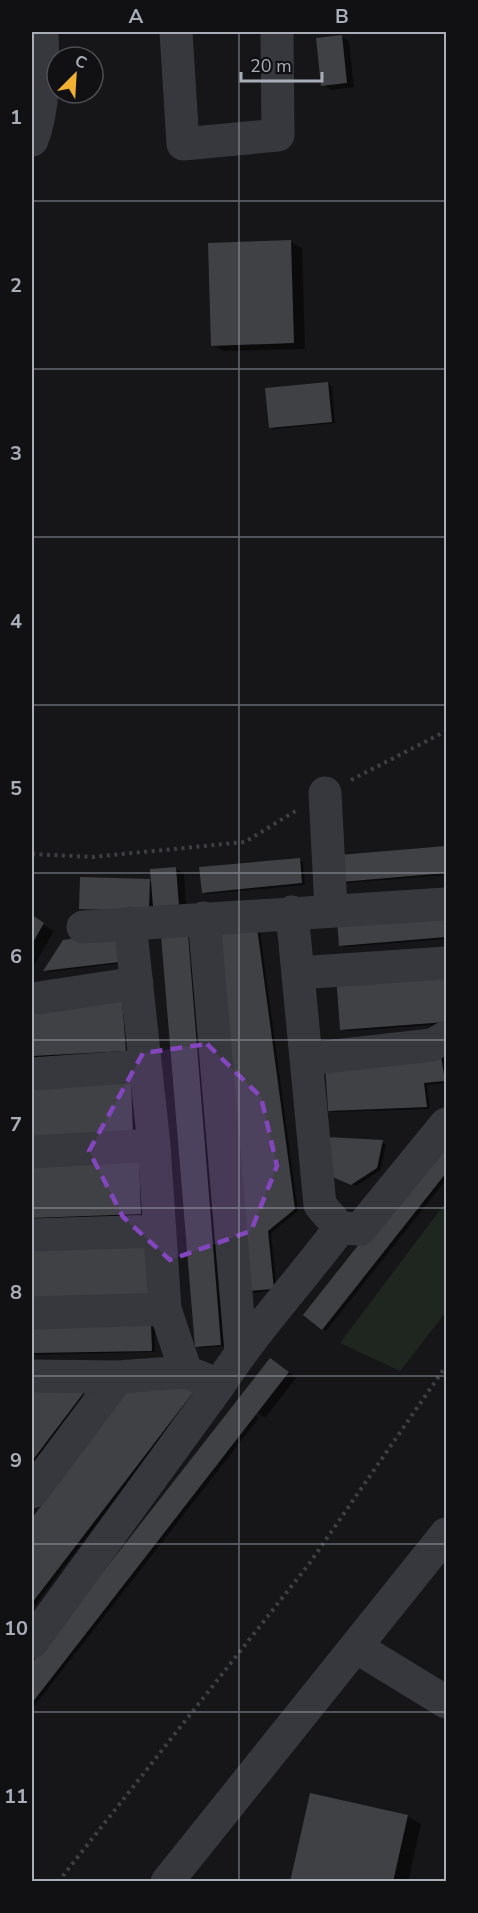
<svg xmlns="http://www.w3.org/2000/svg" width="478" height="1913" font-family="'Nunito Sans',sans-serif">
<rect width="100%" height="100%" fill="#161618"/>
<path fill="#1e261f" d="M446 1202V1312L400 1371 340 1343Z"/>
<path fill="#0007" d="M341 37 349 41 354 87 331 90 323 85Z
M291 242 302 248 305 349 224 351 213 345Z
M328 384 332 386 335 423 274 429 270 427Z
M446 848V875L346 883 340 856Z
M299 860 303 862 305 885 207 894 203 892Z
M176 869 184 873 186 910 163 911 153 905V913L80 908 150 881 153 883Z
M446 913V939L345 947 341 945Z
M32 917 54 931 32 969Z
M259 924 298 1211 271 1233 277 1290 254 1293 251 1290 212 926Z
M187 936 191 938 225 1346 201 1348 197 1346Z
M63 941 122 963 48 972 45 970Z
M446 969V1024L346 1031 342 1029Z
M122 1001 129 1053 32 1058V1007Z
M444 1054 446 1083 427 1085 430 1109 333 1112 329 1110Z
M134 1086 136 1135 32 1143V1088Z
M446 1137V1180L326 1331 323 1329Z
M329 1139 386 1144 381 1170 356 1186 334 1176Z
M139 1162 145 1215 32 1219V1166Z
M147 1245 32 1299V1247Z
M151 1326 155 1328V1352L32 1355V1329Z
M278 1364 296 1378 265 1418 239 1399Z
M163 1382 197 1393 32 1609V1521L132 1388Z
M32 1392 88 1395 32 1468Z
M237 1402 259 1418 32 1709V1665Z
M407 1816 421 1824 408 1882H292Z"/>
<path fill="#404145" d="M342 35 347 83 321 86 316 38Z
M291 240 294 343 211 346 208 243Z
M328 382 332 422 269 428 265 388Z
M446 846V873L341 882 339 855Z
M300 858 302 883 202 893 199 867Z
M176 867 179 906 153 907 150 869Z
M80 877 150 879 149 911 79 909Z
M446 912V937L339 946 337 920Z
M32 915 44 923 32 944Z
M256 920 295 1209 268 1231 274 1289 249 1291 210 925Z
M117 933 119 962 43 971 63 940Z
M188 934 221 1345 195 1347 161 936Z
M446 967V1022L340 1030 336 975Z
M122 999 126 1051 32 1056V1005Z
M440 1050 445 1081 424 1083 427 1107 328 1111 325 1062Z
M131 1083 133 1134 32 1141V1087Z
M446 1134V1173L322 1330 303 1315Z
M327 1137 383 1140 377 1168 351 1185 328 1175Z
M139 1160 141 1214 32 1218V1164Z
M147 1244 149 1296 32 1298V1246Z
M151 1324 152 1351 32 1353V1328Z
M270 1358 289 1372 32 1703V1663Z
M164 1381 195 1390 32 1603V1518L131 1386Z
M32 1390 85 1391 32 1461Z
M310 1793 408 1815 393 1882H290Z"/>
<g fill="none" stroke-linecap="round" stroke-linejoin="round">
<path stroke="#3d3f44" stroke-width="4" stroke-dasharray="3 4.5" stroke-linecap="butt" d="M351 780 446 731
M32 854 92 857 245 842 297 810
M58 1882 309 1564 446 1366"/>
<path stroke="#37383d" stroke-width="33" d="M176 32 183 144 278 135 277 32
M32 140C45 107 43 67 42 32
M325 793 331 909
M292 912 320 1205 340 1228 360 1229 446 1124
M204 918 241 1352
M130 923 154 1145 165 1309 186 1372
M83 927 446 904
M298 973 446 963
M39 998 137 983
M308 1059 432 1045 446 1037
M32 1074 144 1066
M32 1152 154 1145
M32 1235 159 1231
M32 1313 165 1309
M32 1376 118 1377 186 1372 204 1379
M32 1492 118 1377
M32 1642 219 1385C255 1330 300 1281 340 1228
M356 1647 446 1702
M167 1882 446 1534"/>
</g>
<path fill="#8446be" fill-opacity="0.2" stroke="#8446be" stroke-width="4.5" stroke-dasharray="12 8" stroke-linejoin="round" d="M207 1044 261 1097 277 1166 251 1231 170 1260 123 1217 89 1151 143 1053Z"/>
<path fill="none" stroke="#a8adb8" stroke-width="1.5" stroke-opacity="0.55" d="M239 32V1882M32 201H446M32 369H446M32 537H446M32 705H446M32 873H446M32 1040H446M32 1208H446M32 1376H446M32 1544H446M32 1712H446"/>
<rect width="478" height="1913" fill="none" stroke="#111113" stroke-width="66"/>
<g transform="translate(75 75) rotate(24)"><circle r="28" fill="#111113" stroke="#4d4f55" stroke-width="1.5"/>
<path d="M0-4.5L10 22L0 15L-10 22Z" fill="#f2b134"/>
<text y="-9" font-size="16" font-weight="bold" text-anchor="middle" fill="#a8adb8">С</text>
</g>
<path d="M241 72v9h81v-9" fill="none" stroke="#a8adb8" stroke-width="3"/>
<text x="250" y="72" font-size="18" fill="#a8adb8" stroke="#111113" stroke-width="4.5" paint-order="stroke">20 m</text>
<rect x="33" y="33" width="412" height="1847" fill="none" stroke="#a8adb8" stroke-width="2"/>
<g font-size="20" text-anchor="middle" font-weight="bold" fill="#a8adb8">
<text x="136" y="23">A</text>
<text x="342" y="23">B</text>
<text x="16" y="124">1</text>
<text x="16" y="292">2</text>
<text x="16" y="460">3</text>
<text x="16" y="628">4</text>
<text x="16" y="795">5</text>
<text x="16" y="963">6</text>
<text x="16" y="1131">7</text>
<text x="16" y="1299">8</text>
<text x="16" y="1467">9</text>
<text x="16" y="1635">10</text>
<text x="16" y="1803">11</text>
</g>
</svg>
